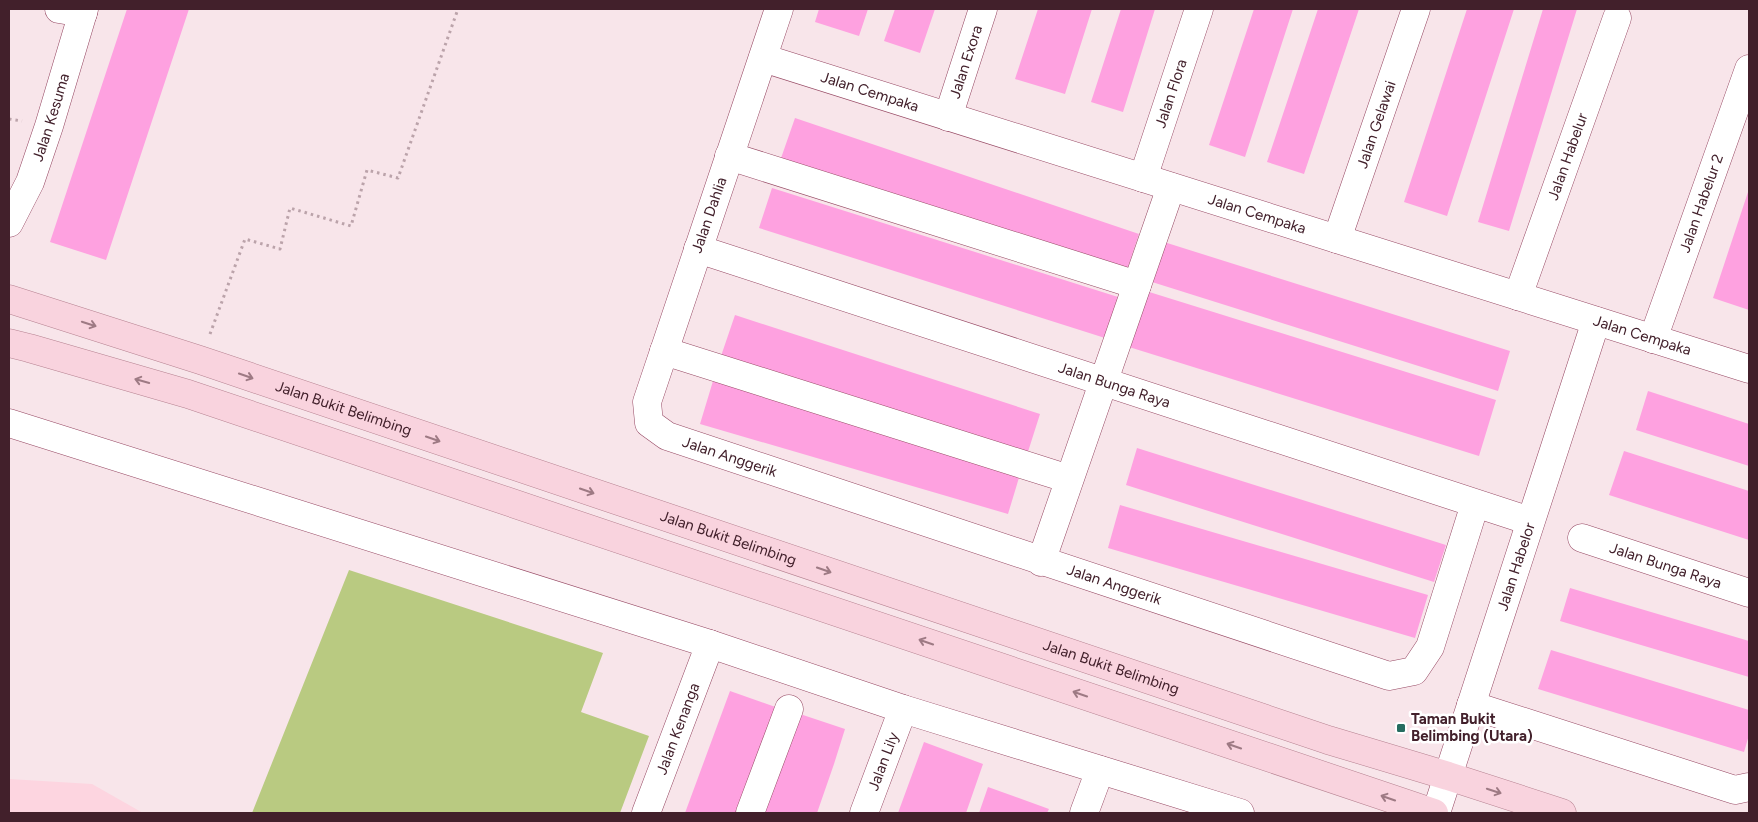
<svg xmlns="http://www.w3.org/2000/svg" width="1758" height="822" font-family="Figtree,sans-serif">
<rect width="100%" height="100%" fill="#f8e5ea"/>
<path fill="#fdd5e0" d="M9 779 92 784 143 813H9Z"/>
<path fill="#b9ca81" d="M349 570 603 653 581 712 649 736 620 813H252Z"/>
<path fill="#fea1e0" d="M127 9H189L106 260 50 242Z
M819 9H868L859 36 815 22Z
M895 9H935L920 53 884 41Z
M1038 9H1092L1065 94 1015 79Z
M1121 9H1155L1123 112 1091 102Z
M1254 9H1293L1245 157 1209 145Z
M1318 9H1359L1304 174 1267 162Z
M1467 9H1514L1447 216 1404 202Z
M1543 9H1577L1509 231 1478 222Z
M795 118 1139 234 1125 276 780 161Z
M772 188 1118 297 1105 338 759 228Z
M1749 189V310L1713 298Z
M1164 242 1510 351 1498 391 1152 282Z
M1146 291 1496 400 1479 456 1129 347Z
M735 315 1040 414 1026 458 720 359Z
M713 381 1021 471 1008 514 700 424Z
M1648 391 1749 424V466L1636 430Z
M1137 448 1446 545 1434 582 1126 485Z
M1624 451 1749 491V540L1609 495Z
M1120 505 1428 595 1415 638 1108 548Z
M1570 588 1749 641V677L1560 621Z
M1551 650 1749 710V735L1744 752 1538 689Z
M730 691 784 710 747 813H685Z
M797 713 845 729 834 764 817 813H763Z
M924 742 983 764 966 813H898Z
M988 787 1049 809 1047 813H979Z"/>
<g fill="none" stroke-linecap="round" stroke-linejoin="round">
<defs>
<g id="minor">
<path d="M59 9 83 13"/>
<path id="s1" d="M779 9 647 402 649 423 667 436 1389 676 1414 671 1430 647 1475 504"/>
<path id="s2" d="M763 58 1749 369"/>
<path id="s3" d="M948 117 983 9"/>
<path d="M729 156 1137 285"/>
<path id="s4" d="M1143 178 1199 9"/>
<path id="s5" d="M9 223 30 182 49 126 84 9"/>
<path id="s6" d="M1337 239 1416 9"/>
<path id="s7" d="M698 249 1530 521"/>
<path id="s8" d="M1518 296 1617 18"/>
<path id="s9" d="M1653 339 1749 69"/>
<path d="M664 351 1069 479"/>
<path d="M9 423 710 644 903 709 1240 813"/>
<path id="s10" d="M1582 538 1749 593"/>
<path d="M1041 562 1171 187"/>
<path d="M1471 705 1735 790 1749 787"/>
<path id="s11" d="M646 813 710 644"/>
<path d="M750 813 789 709"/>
<path id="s12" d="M864 813 903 709"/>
<path d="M1084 813 1100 770"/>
<path id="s13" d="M1436 813 1596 321"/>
</g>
<g id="major">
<path id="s14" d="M9 299 200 360 1328 740 1448 776 1562 813"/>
<path d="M9 343 29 348 188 394 1434 813"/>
</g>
</defs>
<use href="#minor" stroke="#964863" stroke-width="29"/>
<use href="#major" stroke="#b68291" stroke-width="29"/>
<path stroke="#bba3aa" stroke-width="3" stroke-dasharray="2.5 4" stroke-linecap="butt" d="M9 119 22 121
M210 334 245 239 280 249 290 208 351 226 367 170 398 178 458 9"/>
<use href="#minor" stroke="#fff" stroke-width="28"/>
<use href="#major" stroke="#f9d3de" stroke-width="28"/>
</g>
<defs><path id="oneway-shaft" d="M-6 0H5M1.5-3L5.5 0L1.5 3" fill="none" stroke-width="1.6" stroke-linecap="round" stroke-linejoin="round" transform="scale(1.25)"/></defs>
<g stroke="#9e7a84">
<use href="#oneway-shaft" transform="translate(89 324) rotate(18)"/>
<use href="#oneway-shaft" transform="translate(246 376) rotate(19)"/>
<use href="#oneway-shaft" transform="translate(142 381) rotate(-164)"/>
<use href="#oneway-shaft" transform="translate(433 439) rotate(19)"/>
<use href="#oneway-shaft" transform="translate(587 491) rotate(19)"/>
<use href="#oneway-shaft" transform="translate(824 570) rotate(19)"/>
<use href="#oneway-shaft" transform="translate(926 642) rotate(-161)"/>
<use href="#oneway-shaft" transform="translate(1080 694) rotate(-161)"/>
<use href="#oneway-shaft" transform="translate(1234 746) rotate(-161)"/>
<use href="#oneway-shaft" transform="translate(1494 791) rotate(18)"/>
<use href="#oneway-shaft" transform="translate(1388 798) rotate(-161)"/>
</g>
<rect fill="#266c60" stroke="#fff" stroke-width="2" x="1396" y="723" width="10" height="10" rx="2.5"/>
<g text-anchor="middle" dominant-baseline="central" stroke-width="5" stroke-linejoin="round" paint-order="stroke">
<g font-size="15" fill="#42202b" stroke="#fff">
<text stroke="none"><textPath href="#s3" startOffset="58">Jalan Exora</textPath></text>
<text stroke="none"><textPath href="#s2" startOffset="112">Jalan Cempaka</textPath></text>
<text stroke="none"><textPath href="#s4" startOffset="89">Jalan Flora</textPath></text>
<text stroke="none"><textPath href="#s5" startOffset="114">Jalan Kesuma</textPath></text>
<text stroke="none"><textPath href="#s6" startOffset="121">Jalan Gelawai</textPath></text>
<text stroke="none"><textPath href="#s8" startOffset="148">Jalan Habelur</textPath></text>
<text stroke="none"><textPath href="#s9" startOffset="144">Jalan Habelur 2</textPath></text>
<text stroke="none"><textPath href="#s2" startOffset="518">Jalan Cempaka</textPath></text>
<text transform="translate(709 215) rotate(-71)">Jalan Dahlia</text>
<text stroke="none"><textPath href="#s2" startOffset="922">Jalan Cempaka</textPath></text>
<text stroke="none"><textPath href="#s7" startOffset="438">Jalan Bunga Raya</textPath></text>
<text stroke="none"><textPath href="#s14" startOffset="352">Jalan Bukit Belimbing</textPath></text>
<text stroke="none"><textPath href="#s1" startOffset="524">Jalan Anggerik</textPath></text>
<text stroke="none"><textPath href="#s14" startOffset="758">Jalan Bukit Belimbing</textPath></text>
<text stroke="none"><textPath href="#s10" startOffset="88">Jalan Bunga Raya</textPath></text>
<text stroke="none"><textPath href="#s13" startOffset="259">Jalan Habelor</textPath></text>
<text stroke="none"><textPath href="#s1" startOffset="929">Jalan Anggerik</textPath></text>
<text stroke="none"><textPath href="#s14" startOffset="1162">Jalan Bukit Belimbing</textPath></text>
<text stroke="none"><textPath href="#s11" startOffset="90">Jalan Kenanga</textPath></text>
<text stroke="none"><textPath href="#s12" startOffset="55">Jalan Lily</textPath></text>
</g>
<g font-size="15" font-weight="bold" fill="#42202b" stroke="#fff" text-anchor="start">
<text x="1411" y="719">Taman Bukit<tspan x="1411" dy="17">Belimbing (Utara)</tspan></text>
</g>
</g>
<rect width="1758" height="822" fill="none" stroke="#42202b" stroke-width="20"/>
</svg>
